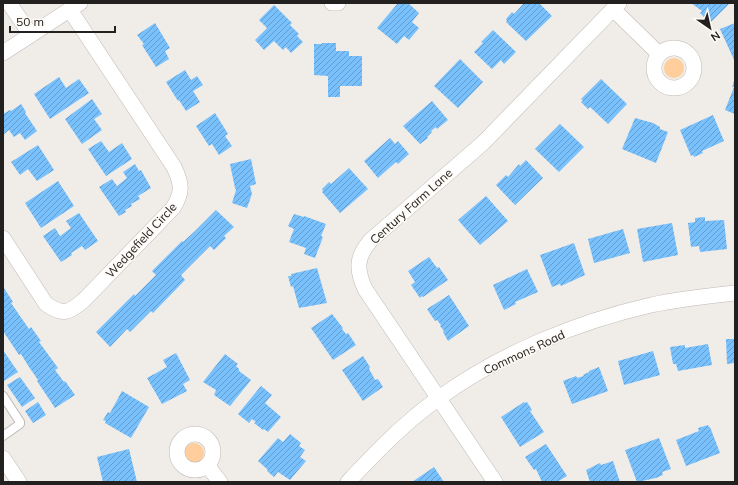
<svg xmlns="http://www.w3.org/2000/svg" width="738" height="485" font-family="Mulish,sans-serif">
<defs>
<pattern id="building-hatch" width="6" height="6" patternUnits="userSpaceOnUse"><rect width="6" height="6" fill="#79c1fc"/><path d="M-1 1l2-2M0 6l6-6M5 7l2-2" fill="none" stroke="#639ccc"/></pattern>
</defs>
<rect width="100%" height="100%" fill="#f0ece7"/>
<path fill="#ffce9c" d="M664 68a10 10 0 1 1 20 0a10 10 0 1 1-20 0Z
M184 453a10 10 0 1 1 20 0a10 10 0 1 1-20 0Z"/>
<path fill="url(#building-hatch)" d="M398 3H408L419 13 412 22 419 28 409 40 404 36 397 44 377 28Z
M524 3H539L552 16 526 41 506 22 507 21 506 19 512 12 514 14Z
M691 3H730L710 23 700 13 702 11Z
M274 5 292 23 290 25 299 34 297 36 303 42 291 53 286 47 283 50 274 41 264 50 255 40 267 28 259 20Z
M155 23 170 48 165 51 169 59 156 67 142 45 144 44 137 35Z
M735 23V62L720 29Z
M493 30 516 52 504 64 501 60 492 69 474 52 483 43 481 42Z
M322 43H336V51H349V56H362V86H340V97H328V76L314 75V44H322Z
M460 59 483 82 458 108 434 86Z
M185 70 191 80 197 76 203 85 193 91 200 102 186 111 179 100 178 101 166 82Z
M59 77 66 88 79 79 89 93 50 119 34 94Z
M735 78V114L725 110 734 87H732Z
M601 79 627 104 608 124 590 107 588 109 581 102 583 101 581 99Z
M92 99 102 114 94 119 102 130 82 144 65 119Z
M432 101 448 120 437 129 436 127 431 131 432 132 427 137 428 138 420 144 403 126Z
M21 104 26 112 25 113 37 131 25 140 20 133 14 137 9 130 3 135V114L10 110 11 111Z
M215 113 228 134 225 136 232 146 219 155 212 144 209 146 196 126Z
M713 115 724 141 702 151 703 153 694 157 693 155 691 156 680 130Z
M635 118 653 123 660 127V129L668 132 656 163 622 149Z
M560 124 584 147 559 172 535 149Z
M390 138 395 144 398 141 409 154 398 164 396 162 378 178 364 161Z
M101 141 109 152 122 143 132 159 106 176 88 149Z
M38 145 54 170 37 181 28 169 20 175 11 162Z
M251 159 256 184 250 186 252 194 247 208 232 203 236 190 235 188 230 164Z
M526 160 543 178 515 205 496 185 506 175 508 177 519 164 520 166Z
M135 164 139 171 141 170 151 188 138 196 140 199 131 204 132 206 125 210 126 212 119 216 99 187 112 179 117 186 127 178 123 172Z
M349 168 368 189 340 213 322 192 323 191 322 189 329 182 331 184Z
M58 181 74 206 41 228 25 203Z
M486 196 508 221 480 245 458 220Z
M216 210 234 227 224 236 226 238 214 250 210 246 181 275 185 280 153 313 151 311 130 332 127 329 110 347 96 332 134 294 135 296 156 275 152 271 182 241 183 242 195 231Z
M79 213 98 241 85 250 82 246 71 253 72 255 61 262 43 236 55 228 60 236 71 228 66 221Z
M294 214 304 217V216L326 224 321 236 323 237 315 258 304 254 306 248 289 242 294 229 288 226Z
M705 217V221L724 220 727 249 700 252 699 246 691 247 688 223 695 222V218Z
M672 223 678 255 643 262 637 229Z
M623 229 630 253 594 263 588 239Z
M574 243 585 275 561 286 560 284 552 287 540 255Z
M429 257 437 268 439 267 448 280 423 297 422 296 420 298 411 285 415 282 408 271Z
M317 268 327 303 299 308 293 286 291 287 288 276H291V274Z
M527 269 538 292 515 302 516 304 504 310 493 285Z
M4 288 13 302 11 303 29 329 31 327 41 341 39 342 58 368 55 370 64 382 65 381 75 395 55 408 37 381 38 380 29 367 21 354 19 355 3 331Z
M449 295 469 326 448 341 443 332 444 331 440 326 441 325 437 320 435 321 427 309Z
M332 314 343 328 342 329 346 334 348 333 356 345 333 360 311 328Z
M726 339H735V363L727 364Z
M708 344 712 365 678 371 676 364H673L670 347 685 345V348Z
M3 350 18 372 4 381 3 379Z
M653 351 660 375 624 385 618 361Z
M176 353 190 380 183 384 187 391 162 404 147 378 167 367 163 360Z
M225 354 238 364 236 366 239 369V371L251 380 230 406 214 395 216 390 203 382Z
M363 356 370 367 369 369 373 376 375 380 378 379 383 387 363 401 342 370Z
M599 367 608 391 572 404 563 381 576 376 577 378 584 376 583 375 589 372V371Z
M20 377 35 398 22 407 7 385Z
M261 386 272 395 265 403 281 417 268 432 264 429 263 430 254 423 256 422 252 419 249 423 238 414Z
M122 391 149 407 131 438 105 423 106 421 103 420 108 412 110 413Z
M38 402 46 415 33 423 25 411Z
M524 402 525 403 527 402 532 410 530 411 544 432 520 447 501 417Z
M708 425 709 427H710L720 453 686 466 676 440 699 431 698 428Z
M290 434 301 443 299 446 305 450 300 457 306 461 290 480 278 472 274 477 267 471 268 470 258 461 278 438 283 442Z
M659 438 671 469 662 472 663 475 656 478 637 482 625 450Z
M546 444 567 476 557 482H542L536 469 534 470 525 457Z
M129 449 137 482H103L97 457Z
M613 461 620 482H590L586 470 600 463 601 465Z
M434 467 444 482H412Z"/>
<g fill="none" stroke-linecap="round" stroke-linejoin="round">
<defs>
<path id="lane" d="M3 396 20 422V424L3 436"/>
<path id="street" d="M9 3 31 35
M332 3H338
M613 9 659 54
M654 68a20 20 0 1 1 40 0a20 20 0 1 1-40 0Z
M3 53 80 3
M3 238 46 304C63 316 69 313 84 300L173 208C183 192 182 184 174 167L70 10
M177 452a18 18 0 1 1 36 0a18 18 0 1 1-36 0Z
M3 458 19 482
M207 465 220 482
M348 482C376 452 405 422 439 398 501 353 577 322 651 305 679 299 707 296 735 293
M495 482 365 289C356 269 356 257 371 240L483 143 619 3"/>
</defs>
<use href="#lane" stroke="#bebab5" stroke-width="10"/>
<use href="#street" stroke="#bebab5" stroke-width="16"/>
<use href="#lane" stroke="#fff" stroke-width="8"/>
<use href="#street" stroke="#fff" stroke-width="15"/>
</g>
<g text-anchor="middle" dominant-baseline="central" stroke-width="3" stroke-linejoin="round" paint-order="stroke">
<g font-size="12" fill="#232120" stroke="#fdf9f4">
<text transform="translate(411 206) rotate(-42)">Century Farm Lane</text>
<text transform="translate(141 240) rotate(-47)">Wedgefield Circle</text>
<text transform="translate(524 352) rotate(-25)">Commons Road</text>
</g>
</g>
<rect width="738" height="485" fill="none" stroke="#232120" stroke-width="8"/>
<g transform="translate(710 28) rotate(146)" stroke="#fdf9f4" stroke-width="3" paint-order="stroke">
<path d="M0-3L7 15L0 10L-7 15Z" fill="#232120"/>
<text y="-6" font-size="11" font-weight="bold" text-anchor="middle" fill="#232120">N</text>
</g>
<path d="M10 26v6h105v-6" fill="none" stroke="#232120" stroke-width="2"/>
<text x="16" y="26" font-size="12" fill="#232120" stroke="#fdf9f4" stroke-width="3" paint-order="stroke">50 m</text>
</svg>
